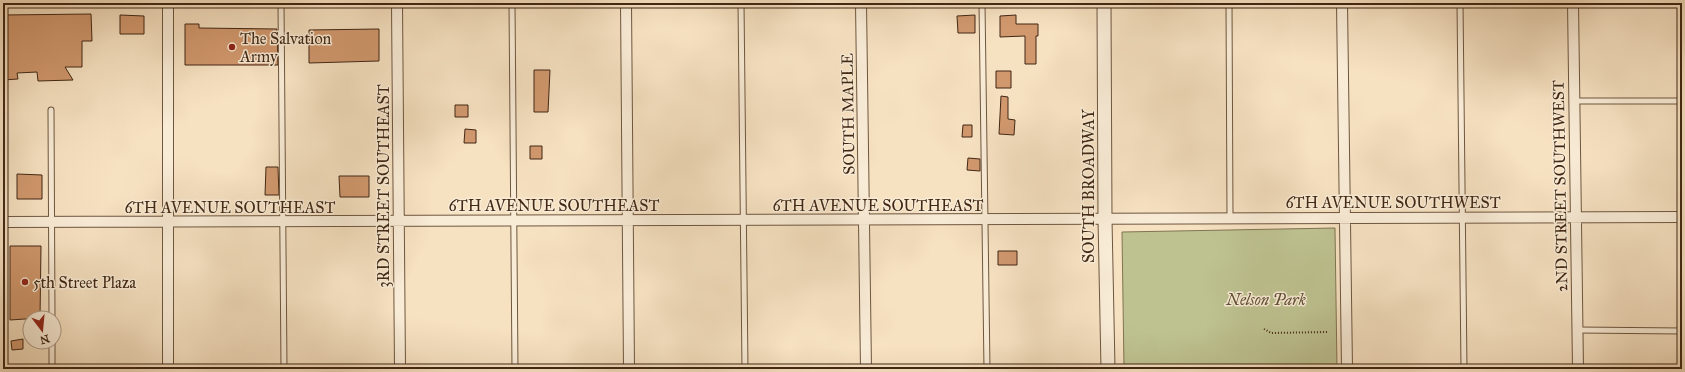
<svg xmlns="http://www.w3.org/2000/svg" width="1685" height="372" font-family="'IM FELL Great Primer',serif">
<rect width="100%" height="100%" fill="#f6e1c1"/>
<filter id="stains"><feTurbulence type="fractalNoise" baseFrequency=".005" numOctaves="4"/><feColorMatrix values="0 0 0 0 .2 0 0 0 0 .09 0 0 0 0 .02 0 0 0 .5 -.17"/></filter>
<radialGradient id="worn" r=".72"><stop offset=".6" stop-color="#630" stop-opacity="0"/><stop offset="1" stop-color="#630" stop-opacity=".3"/></radialGradient>
<path fill="#bec291" stroke="#807452" d="M1335 228 1337 369H1124L1122 232Z"/>
<path fill="#d1986e" stroke="#412714" d="M91 14 92 41H82V67H65L73 80 38 81 37 72 17 73 18 79 3 80V15Z
M120 15 144 16V34H120Z
M975 15V33H958L957 16Z
M1016 15V24H1038V36H1036V64H1025V36L1000 37V16Z
M185 24H199V28L277 29 278 65H185Z
M379 29V61L309 63V30Z
M534 70H550L548 112H534Z
M996 71H1011V88H996Z
M1001 96 1008 97V119L1015 120 1014 135 999 134Z
M455 105H468V117H455Z
M963 125H972V137H962Z
M465 129 476 130V143H464Z
M530 146H542V159H530Z
M968 158 980 159V171L967 170Z
M266 167H278L279 195H265Z
M17 174 42 175V199H17Z
M339 176H369V197H340Z
M10 246H41L40 318 10 320Z
M998 251H1017V265H998Z
M23 339V349L12 350 11 341Z"/>
<g fill="none" stroke-linecap="round" stroke-linejoin="round">
<defs>
<path id="service" d="M281 3 284 369
M512 3 515 369
M741 3 745 369
M982 3 987 369
M1229 3 1230 218
M1460 3 1464 369
M1574 101H1682
M51 110 52 318
M1578 330 1682 331
M52 342V369"/>
<path id="minor" d="M168 3V369
M397 3 400 369
M626 3 629 369
M861 3 866 369
M1342 3 1347 369
M1573 3 1578 369
M3 222 1682 217"/>
<path id="tertiary" d="M1104 3 1105 219 1108 369"/>
</defs>
<use href="#service" stroke="#6e563f" stroke-width="7"/>
<use href="#minor" stroke="#6e563f" stroke-width="12"/>
<use href="#tertiary" stroke="#6e563f" stroke-width="15"/>
<path stroke="#412714" stroke-width="2" stroke-dasharray="1 2" stroke-linecap="butt" d="M1264 329 1271 333 1328 332"/>
<use href="#service" stroke="#f9ecd7" stroke-width="5"/>
<use href="#minor" stroke="#f9ecd7" stroke-width="10"/>
<use href="#tertiary" stroke="#f9ecd7" stroke-width="13"/>
</g>
<g fill="#8f2418" stroke="#f9ecd7" stroke-width="1.5">
<circle cx="232" cy="47" r="4"/>
<circle cx="25" cy="282" r="4"/>
</g>
<g text-anchor="middle" dominant-baseline="central" stroke-width="3" stroke-linejoin="round" paint-order="stroke">
<g font-size="16" fill="#412714" stroke="#f9ecd7" text-anchor="start">
<text x="240" y="38">The Salvation<tspan x="240" dy="18">Army</tspan></text>
<text x="33" y="282">5th Street Plaza</text>
</g>
<g font-size="16" fill="#412714" stroke="#f9ecd7">
<text transform="translate(848 114) rotate(-91)">SOUTH MAPLE</text>
<text transform="translate(383 186) rotate(-90)">3RD STREET SOUTHEAST</text>
<text transform="translate(1088 186) rotate(-90)">SOUTH BROADWAY</text>
<text transform="translate(1560 186) rotate(-91)">2ND STREET SOUTHWEST</text>
<text x="1393" y="202">6TH AVENUE SOUTHWEST</text>
<text x="554" y="205">6TH AVENUE SOUTHEAST</text>
<text x="878" y="205">6TH AVENUE SOUTHEAST</text>
<text x="230" y="207">6TH AVENUE SOUTHEAST</text>
</g>
<g font-size="16" font-style="italic" fill="#604e33" stroke="#f9ecd7">
<text x="1266" y="299">Nelson Park</text>
</g>
</g>
<rect width="1685" height="372" fill="none" stroke="#f6e1c1" stroke-width="16"/>
<rect x="4" y="4" width="1677" height="364" fill="none" stroke="#412714" stroke-width="2"/>
<rect x="8" y="8" width="1669" height="356" fill="none" stroke="#412714"/>
<g transform="translate(42 330) rotate(164)"><circle r="19" fill="#f9ecd7" stroke="#af9d89"/>
<path d="M0-3L7 15L0 10L-7 15Z" fill="#8f2418"/>
<text y="-6" font-size="11" font-weight="bold" text-anchor="middle" fill="#412714">N</text>
</g>
<rect width="100%" height="100%" filter="url(#stains)"/>
<rect width="100%" height="100%" fill="url(#worn)"/>
</svg>
